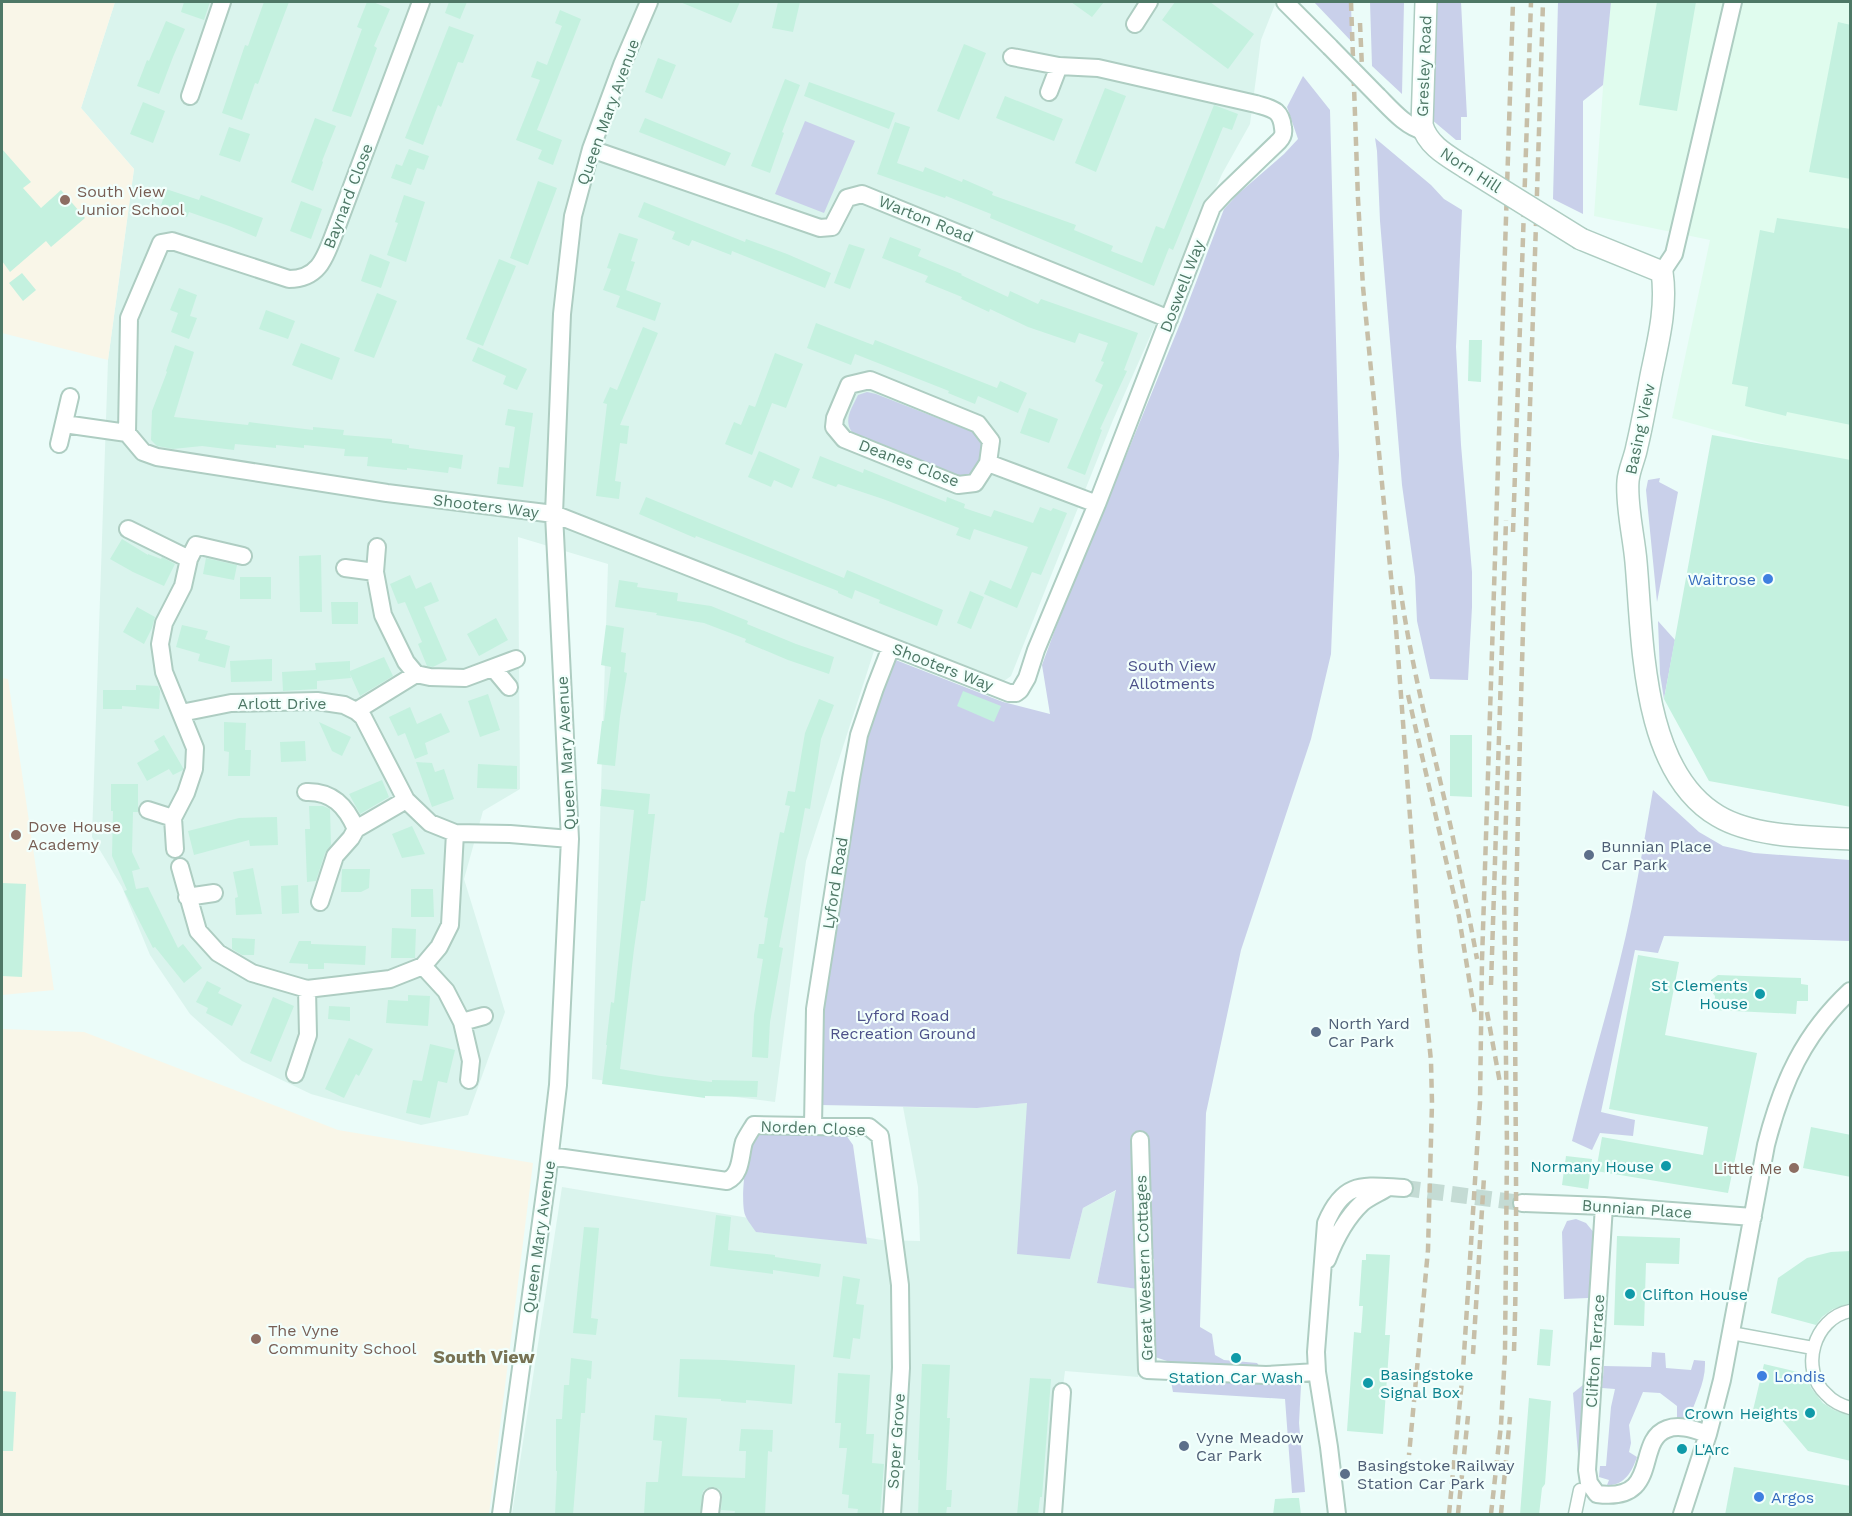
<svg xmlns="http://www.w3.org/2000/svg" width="1852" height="1516" font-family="'Work Sans',sans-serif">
<rect width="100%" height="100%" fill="#ebfcf9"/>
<path fill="#daf4ed" d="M115 2H1276L1261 40 1250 124 1222 174 1113 420 1011 676 1004 681 1002 697 874 651 806 861 775 1102 592 1079 608 564 518 537 520 789 483 811 464 879 505 1012 468 1115 421 1125 311 1094 242 1061 190 1014 150 955 122 887 92 837 108 360 134 169 81 108Z
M1027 1103 1070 1259 1083 1208 1117 1190 1097 1282 1137 1289 1138 1377 1065 1371 1047 1514H512L562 1187 882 1240 920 1241 918 1187 903 1107 977 1108Z"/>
<path fill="#e0fcee" d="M1609 2H1850V460L1791 451 1672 418 1710 240 1594 216Z"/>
<path fill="#f9f6e8" d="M2 2H115L81 108 134 169 108 360 2 333Z
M2 678 8 679 54 990 2 995Z
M2 1029 84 1032 338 1130 533 1163 489 1514H2Z"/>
<path fill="#c9d0ea" d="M1314 2H1351L1352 42Z
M1370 2H1404L1402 94 1372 66Z
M1434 2H1461L1467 117H1461V140H1456L1431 119Z
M1558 2H1611L1603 85 1583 101V214L1553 199Z
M1303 76 1330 110 1339 455 1331 654 1311 739 1241 950 1206 1113 1200 1327 1212 1334 1215 1355 1224 1360 1257 1363 1266 1375 1301 1385 1299 1423 1305 1492 1292 1493 1285 1399 1173 1392 1167 1361 1152 1356 1154 1259 1136 1252 1137 1289 1097 1283 1116 1190 1083 1208 1070 1259 1017 1254 1027 1103 977 1108 821 1105 818 1059 834 923 863 750 888 657 1003 702 1050 714 1042 665 1056 627 1182 319 1224 209 1238 194 1284 154 1298 139 1287 107Z
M805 121 855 141 824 213 775 194Z
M1375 138 1431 185 1444 199 1462 210 1456 347 1461 445 1472 572V607L1468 680 1430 679 1417 621 1415 577 1402 485 1380 221 1377 151Z
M867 392 876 394 978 434 984 439C982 454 980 465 970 477L960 476 852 432C843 420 852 408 858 395Z
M1660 478 1659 482 1678 492 1657 602 1646 490 1648 480Z
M1658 621 1675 640 1664 699 1660 674Z
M1653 790 1699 832 1723 846 1754 853 1850 860V941L1664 936 1658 953 1635 950 1601 1112 1635 1120 1633 1136 1600 1133 1592 1150 1572 1141C1591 1063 1616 986 1632 907 1640 868 1646 829 1653 790Z
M757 1131 846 1135 853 1145 867 1244 756 1232C752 1226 745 1218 744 1211 741 1192 746 1147 757 1131Z
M1576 1219 1586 1223 1595 1234 1579 1466 1573 1393 1583 1385 1588 1298 1564 1299 1562 1232 1567 1221Z
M1652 1352 1665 1353 1666 1368 1691 1370 1694 1360 1705 1361C1706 1384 1694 1401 1688 1423H1677V1406L1660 1393 1643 1392 1629 1425 1631 1443 1629 1452 1637 1457C1632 1472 1624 1486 1607 1485L1609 1480 1599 1477 1600 1466H1606L1611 1407 1615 1389 1602 1388 1604 1366 1651 1367Z"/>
<path fill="#c4f1df" d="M184 2H210L204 20 181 12Z
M264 2H289L258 84 255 83 242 120 222 113 245 45 248 46Z
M367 2H373L390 9 374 46 377 48 351 117 332 111 362 29 357 27Z
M449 2H467L460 19 445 13Z
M680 2H740L731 23Z
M778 2H800L793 32 772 28Z
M1071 2H1104L1092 17Z
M1175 2H1210L1254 34 1228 69 1162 20Z
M1657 2H1696L1677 111 1639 105Z
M560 10 581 19 537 130 562 140 553 165 538 159 542 150 516 140 540 80 531 77 537 61 547 65 562 26 555 23Z
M166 21 185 29 173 57 159 94 137 86 147 60 149 61Z
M1838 22 1851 25V179L1809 172Z
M449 26 474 35 463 63 458 62 441 107 438 105 423 145 405 138Z
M964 44 986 53 959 120 937 111Z
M658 58 676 65 662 99 645 92Z
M785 79 800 85 782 132 784 133 770 173 751 166Z
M809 82 895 113 889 129 804 96Z
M1105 88 1126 96 1096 172 1075 163Z
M1005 96 1063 119 1054 141 996 118Z
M143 102 165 111 153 143 130 134Z
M1214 105 1238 114 1232 130 1223 127 1173 250 1169 248 1154 286 990 218 991 214 946 196 945 198 877 174 895 122 910 127 897 163 923 172 925 167 962 182 963 179 993 192 992 195 1076 225 1074 230 1113 246 1111 251 1142 263 1156 226 1164 229Z
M315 118 336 126 322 161 323 162 313 191 291 182Z
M645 118 731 153 725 166 639 132Z
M229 127 250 134 240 162 219 155Z
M2 149 31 182 23 188 41 208 61 190 85 218 51 247 46 241 10 272 2 261Z
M409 149 429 156 424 170 417 168 411 185 391 178 396 164 402 166Z
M538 181 557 188 528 265 510 258Z
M166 189 199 200 201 195 263 218 256 237 229 226 189 212 187 217 160 209Z
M404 195 425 202 406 262 387 255 398 223 395 222Z
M301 201 322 209 311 239 290 231Z
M644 202 745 242 746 239 787 254 831 273 825 288 732 251 731 255 692 240 689 246 672 239 675 232 638 217Z
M1777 218 1851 229V425L1787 412 1786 416 1745 406 1748 387 1732 384 1760 230 1774 233Z
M619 233 638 239 631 261 635 262 626 290 661 303 655 321 616 307 620 296 603 290 611 269 607 268Z
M890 237 921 249 918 256 962 274 961 275 1008 297 1010 291 1038 304 1041 299 1138 333 1124 370 1127 371 1100 429 1102 430 1085 475 1067 468 1103 385 1095 381 1104 362 1101 361 1108 343 1079 333 1075 343 1028 327 990 309 989 312 961 299 962 297 925 282 928 276 882 258Z
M849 244 865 249 850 289 834 283Z
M370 254 390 262 381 288 361 281Z
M499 259 516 266 483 346 466 339Z
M22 273 36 290 23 301 9 283Z
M179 288 197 295 190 316 197 318 189 339 171 332 178 313 170 310Z
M377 293 397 301 374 358 354 351Z
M266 310 295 321 288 339 259 329Z
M816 323 873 345 875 340 997 388 1000 381 1027 393 1018 413 978 396 975 404 948 393 949 391 855 354 851 365 807 348Z
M643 327 658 333 620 425 629 426 627 444 620 443 615 481 621 482 619 499 596 496 607 404 603 403 610 387 617 390Z
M1469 340H1482L1481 382 1468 381Z
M301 343 340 358 332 380 292 365Z
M175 345 194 352 174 417 248 425 249 422 313 430V427L344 430 343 435 392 439V443L409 445V448L463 455 461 469 449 467 448 473 407 468V470L367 466 368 457 344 456 345 449 304 445V448L276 445V448L235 444 234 450 202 446 173 449 157 446 151 440 152 411 167 372 166 371Z
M478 347 527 369 517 390 503 384 506 376 472 361Z
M775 353 803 364 786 408 772 403 752 455 725 444 734 422 741 425 749 405 755 407Z
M1029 408 1058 419 1049 443 1020 433Z
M508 409 533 413 523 487 497 484 499 467 509 468 515 427 505 425Z
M1712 435 1851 460V807L1709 781 1664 699Z
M759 451 800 469 792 488 774 480 771 487 748 477Z
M820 456 863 473 864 469 946 502 947 497 965 504 964 508 991 517 994 510 1033 523 1040 507 1051 511 1053 508 1067 513 1041 575 1032 572 1017 608 984 594 990 580 1011 589 1028 547 974 529 970 540 956 535 959 528 883 499 838 484 836 487 812 478Z
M646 497 844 578 847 570 943 610 937 626 879 603 880 600 855 590 852 599 838 593V591L696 536 695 538 639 514Z
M122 539 148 555V554L161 559 162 557 175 564 164 586 133 572 110 559Z
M321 555 322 612H300L299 556Z
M206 558 237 565 234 580 203 574Z
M410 575 416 589 431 582 439 601 424 607 447 660 433 667 427 666 418 644 422 642 405 602 398 604 390 584Z
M240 577H271V599H240Z
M619 580 638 583 637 587 678 593 677 601 711 606 748 621 747 624 796 644 834 657 829 674 788 660 745 642 746 639 704 623 656 615 657 613 615 607Z
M970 591 984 597 971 629 957 623Z
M331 602H358V624H332Z
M137 607 155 617 152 628 144 644 123 632Z
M496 618 508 640 479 656 467 634Z
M182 625 208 631 205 639 230 646 225 668 198 661 200 654 176 647Z
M606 625 624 628 621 652 626 653 624 672 627 673 620 717 615 766 597 764 602 721H604L611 667 601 665Z
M384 657 393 676 360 696 350 674 351 678 317 681V689L283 691 282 672 316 670 315 663 350 661V671Z
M272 659V681L231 682 230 661Z
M136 685 158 686 160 691 159 709 122 706V709H103V690H136Z
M963 691 1001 706 994 722 957 706Z
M488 694 500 730 480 737 468 701Z
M819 699 834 705 821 739 810 809 805 808 784 921 779 947 783 948 770 1022 768 1058 752 1057 754 1015 763 959 757 958 759 944H764L768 918 764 917 780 832 784 833 790 806 785 805 788 791 795 792 805 733Z
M410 707 417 724 441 713 450 732 425 743 428 754 415 759 405 733 398 736 389 717Z
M224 722 246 723 245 750H251L250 776H228L229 752 224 751Z
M319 722 351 737 342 756 332 751Z
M164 735 183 768V770L173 775 169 769 147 781 137 763 159 750 154 741Z
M1450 735H1472V797L1450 796Z
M305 741 306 761 281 762 280 742Z
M416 762 432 763 435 772 444 769 454 799 432 807Z
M478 764 517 766V789L477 788Z
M382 780 389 797 360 814 349 794Z
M111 784H138V812H133L132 852 140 869 132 871 136 889 148 887 178 948 183 944 202 968 184 983 155 947 153 948 124 891 127 890 112 856 113 811H111Z
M602 789 650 794 648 814H655L645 901H641L634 949 620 1069 661 1076 712 1082V1080L758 1081 757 1097 705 1096V1098L602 1084 607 1045H606L611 1002 614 1003 634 810 600 806Z
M309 806H323L330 809 331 845 325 853 316 881 307 882 305 829H310Z
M277 817 278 845 250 846 249 840 194 855 188 831 239 818Z
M412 826 425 854 402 858 392 834Z
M253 868 262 914 236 915 235 898 238 897 233 872Z
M342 869H370L369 888 361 892H341Z
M2 883 26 884 22 977 2 976Z
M298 885 299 913 282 914 281 886Z
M411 889H433L434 917H411Z
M392 928 416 929 415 958H391Z
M232 938 255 939 254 955H242L232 949Z
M299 941H311V944L366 946 365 965 324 963V969H308V964L289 963Z
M1638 955 1679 962 1665 1035 1757 1053 1728 1193 1596 1171 1602 1137 1703 1155 1708 1127 1609 1109Z
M1718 975 1801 978V984L1808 985V1001H1797L1796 1014 1714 1010 1715 996 1711 991V980Z
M207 981 221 988 218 993 242 1005 232 1026 206 1013 208 1008 196 1002Z
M408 995 430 996 428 1026 386 1023 388 1000 408 1001Z
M273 997 294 1006 271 1062 250 1053Z
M329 1006 350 1007V1021L328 1019Z
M349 1038 373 1049 359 1076 356 1074 344 1098 325 1089Z
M430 1044 455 1050 447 1083 438 1081 430 1118 406 1113 413 1080 422 1081Z
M1811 1127 1851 1135V1177L1803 1168Z
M1566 1156 1592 1159 1588 1189 1562 1185Z
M716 1215 731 1217 728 1250 775 1255V1257L821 1264 819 1277 773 1270V1274L710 1266Z
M584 1227 599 1228 591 1318 598 1319 596 1335 573 1333Z
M1617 1236 1680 1238 1679 1264 1646 1263 1644 1326 1614 1325Z
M1851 1251V1303L1833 1309 1822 1317 1816 1325 1771 1313 1778 1278 1807 1258 1831 1252Z
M1366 1254 1390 1255 1385 1335H1390L1383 1434 1347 1431 1354 1332 1361 1333 1363 1306H1359L1362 1260H1366Z
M843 1276 860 1279 856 1304 864 1305 860 1339 853 1338 850 1359 833 1357Z
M1540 1329 1553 1330 1550 1366 1537 1365Z
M571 1358 592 1361 591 1379 587 1378 585 1413H581L573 1515H555L557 1471H556V1419H562L564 1385H569Z
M680 1359 724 1360 795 1365 792 1404 746 1400V1403L721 1401V1399L678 1397Z
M922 1364 950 1365 947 1418H950L946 1490H952L951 1507H947L946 1515H918L920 1460H918Z
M1764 1364 1806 1374 1811 1388 1823 1403 1834 1410 1851 1416V1461L1808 1451 1776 1413 1753 1410Z
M838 1373 870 1375 866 1434H874L872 1463 884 1464 880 1515H857L858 1509 848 1508 849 1495 842 1494 847 1448H839L841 1423H835Z
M1030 1378 1051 1379 1042 1497H1040L1038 1515H1017Z
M2 1391 16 1392 13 1451H2Z
M1529 1398 1551 1401 1545 1484 1542 1488 1539 1515H1520Z
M655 1415 687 1418 682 1476 745 1478 746 1451H739L741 1429 773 1430 772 1452 768 1451 765 1515H734L735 1511 721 1510 722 1493 719 1489 713 1487 707 1488 703 1491 700 1515H644L646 1482H658L662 1441 653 1440Z
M1734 1467 1851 1486V1515H1725Z
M1292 1498H1299L1301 1515H1273L1275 1499Z"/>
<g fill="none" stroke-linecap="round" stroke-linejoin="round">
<path stroke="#c4dbd4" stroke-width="16" stroke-dasharray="16 8" stroke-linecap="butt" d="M1404 1188 1522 1203"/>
<defs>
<path id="pedestrian" d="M1850 1311C1814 1318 1799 1369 1826 1394 1833 1402 1841 1405 1850 1408
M1731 1333 1813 1348
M1575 1514 1580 1490"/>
<path id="minor" d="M421 2 336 229C326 254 321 279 289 279L172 241 161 243 129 318 127 433 143 452 157 457 387 493 554 514 1009 693H1016L1020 690 1027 678 1036 650 1097 504 1212 207 1225 193 1279 141C1283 137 1284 134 1283 128 1281 109 1272 109 1256 104L1098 68 1059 66 1012 57
M1285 2 1330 47
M1135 24 1149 2
M1049 92 1059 66
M190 96 222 2
M1378 96C1391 109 1406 127 1424 131
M591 149 820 228 832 227 847 198 862 194 1169 319
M1662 272 1674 254 1733 2
M870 380 978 424 991 441 988 463 975 483 958 485 844 439 834 427 835 418 849 385Z
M64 424 127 433
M59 444 70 397
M988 463 1097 504
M128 529 189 559
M377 547 375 572 383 615 406 662 416 674 430 677 465 678 516 659
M345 568 375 572
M494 669 509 687
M356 711 416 674
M181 713 231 703 317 701 344 705 356 711 363 717 406 800 430 823 455 833 510 834 570 839
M306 792C332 791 346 806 356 829L351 838 335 856 320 902
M148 810 173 818
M356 829 406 800
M175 849 173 818 186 793 194 769 195 748 164 672 160 644 164 623 183 586 189 559 196 545 243 556
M180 867 198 931 218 953 252 973 307 989 341 985 390 979 423 966 439 947 450 925 455 833
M187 897 214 893
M423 966 446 991 462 1022 471 1061 469 1080
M462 1022 484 1016
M295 1074 308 1035 307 989
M813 1126 815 1009 851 779 859 735 875 688 891 647
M1140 1140 1147 1370 1266 1375 1317 1372
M550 1156 727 1181C742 1174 740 1155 744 1142 747 1136 751 1130 754 1125L869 1127 880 1136 900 1285 901 1368 892 1514
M1522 1203 1604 1206 1753 1217
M1604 1206 1587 1470 1589 1483 1597 1494C1662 1503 1634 1441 1667 1429 1680 1424 1695 1430 1708 1434
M1327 1260C1335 1239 1345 1219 1362 1203 1369 1197 1379 1193 1387 1188
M501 1514 547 1178 558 1085 570 839 554 514 562 314 573 216 591 149 622 65 649 2
M710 1514 712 1497
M1053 1514 1062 1392
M1337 1514 1329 1447 1317 1372 1316 1352 1326 1223C1344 1180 1363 1186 1404 1188
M1682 1514 1708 1434 1722 1380 1766 1145C1782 1083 1803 1035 1850 991"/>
<path id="tertiary" d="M1426 2 1422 125C1428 146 1448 156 1465 167
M1581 239 1662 272C1667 305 1659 338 1652 371 1647 396 1643 421 1637 446 1635 458 1629 469 1628 481 1626 506 1634 537 1636 562 1643 640 1641 771 1718 816 1753 837 1810 837 1850 839"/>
</defs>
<use href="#pedestrian" stroke="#aecdc2" stroke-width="15"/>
<use href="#minor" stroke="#aecdc2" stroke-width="20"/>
<use href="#tertiary" stroke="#aecdc2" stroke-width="24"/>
<use href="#pedestrian" stroke="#fff" stroke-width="12"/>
<use href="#minor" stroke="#fff" stroke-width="16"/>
<use href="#tertiary" stroke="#fff" stroke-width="21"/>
<path stroke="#c7bfa8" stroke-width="4.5" stroke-dasharray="9 6" stroke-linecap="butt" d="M1351 2 1358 199 1363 287 1396 628 1420 951 1431 1061 1432 1103 1428 1250 1409 1455
M1360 23 1362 68
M1513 532 1531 2
M1400 586C1411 668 1433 747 1451 828 1460 872 1469 915 1477 959
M1408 695 1459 917 1475 1015
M1491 985 1506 520
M1487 1012 1500 1083
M1514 1351C1519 1204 1513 1057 1516 910 1522 607 1534 304 1543 2
M1473 1354 1484 1177
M1449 1514 1463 1370 1480 1102 1482 960 1513 2
M1458 1514 1468 1416
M1491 1514 1501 1425 1505 1353 1507 1148 1504 885 1508 745
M1501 1514 1510 1417"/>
<defs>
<path id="minor-bridge" d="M1330 47 1378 96"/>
<path id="tertiary-bridge" d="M1465 167 1581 239"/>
</defs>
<use href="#minor-bridge" stroke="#aecdc2" stroke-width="20" stroke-linecap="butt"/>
<use href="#tertiary-bridge" stroke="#aecdc2" stroke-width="24" stroke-linecap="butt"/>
<use href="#minor-bridge" stroke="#fff" stroke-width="16"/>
<use href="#tertiary-bridge" stroke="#fff" stroke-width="21"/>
</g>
<g fill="#8d6e63" stroke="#f2fffc" stroke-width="2">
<circle cx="65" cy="200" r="6"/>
<circle cx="16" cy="835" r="6"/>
<circle cx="1794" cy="1168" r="6"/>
<circle cx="256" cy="1339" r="6"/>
</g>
<g fill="#3f7fe0" stroke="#f2fffc" stroke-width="2">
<circle cx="1768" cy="579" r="6"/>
<circle cx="1762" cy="1376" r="6"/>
<circle cx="1759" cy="1497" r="6"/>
</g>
<g fill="#5c6f8a" stroke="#f2fffc" stroke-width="2">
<circle cx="1589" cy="855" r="6"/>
<circle cx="1316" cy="1032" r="6"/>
<circle cx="1184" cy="1446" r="6"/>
<circle cx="1345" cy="1474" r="6"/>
</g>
<g fill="#0f9aa8" stroke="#f2fffc" stroke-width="2">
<circle cx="1760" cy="994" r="6"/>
<circle cx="1666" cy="1166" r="6"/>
<circle cx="1630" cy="1294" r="6"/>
<circle cx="1236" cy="1358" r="6"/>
<circle cx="1368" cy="1383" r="6"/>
<circle cx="1810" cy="1413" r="6"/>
<circle cx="1682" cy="1449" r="6"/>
</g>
<g text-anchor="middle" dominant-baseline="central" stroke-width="4.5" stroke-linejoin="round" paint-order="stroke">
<g font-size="16" fill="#4e7866" stroke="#f2fffc">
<text transform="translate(1424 66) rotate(-88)">Gresley Road</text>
<text transform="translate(608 112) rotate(-70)">Queen Mary Avenue</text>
<text transform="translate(1471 170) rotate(33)">Norn Hill</text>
<text transform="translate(348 196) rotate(-69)">Baynard Close</text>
<text transform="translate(926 219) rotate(22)">Warton Road</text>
<text transform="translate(1182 286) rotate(-69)">Doswell Way</text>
<text transform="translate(1640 429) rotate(-78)">Basing View</text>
<text transform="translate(909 463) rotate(21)">Deanes Close</text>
<text transform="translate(486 506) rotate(7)">Shooters Way</text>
<text transform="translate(943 667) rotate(21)">Shooters Way</text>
<text x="282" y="703">Arlott Drive</text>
<text transform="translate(566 753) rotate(-93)">Queen Mary Avenue</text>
<text transform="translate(835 883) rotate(-81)">Lyford Road</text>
<text transform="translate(813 1128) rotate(2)">Norden Close</text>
<text transform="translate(1637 1209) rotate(4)">Bunnian Place</text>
<text transform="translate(539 1237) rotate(-82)">Queen Mary Avenue</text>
<text transform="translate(1144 1268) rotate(-92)">Great Western Cottages</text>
<text transform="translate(1595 1351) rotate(-86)">Clifton Terrace</text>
<text transform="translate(896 1441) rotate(-86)">Soper Grove</text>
</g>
<g font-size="16" fill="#785e54" stroke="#f2fffc" text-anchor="start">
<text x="77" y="191">South View<tspan x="77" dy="18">Junior School</tspan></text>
<text x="28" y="826">Dove House<tspan x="28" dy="18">Academy</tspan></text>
<text x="1782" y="1168" text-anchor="end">Little Me</text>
<text x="268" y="1330">The Vyne<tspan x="268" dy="18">Community School</tspan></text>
</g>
<g font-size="16" fill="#366cbe" stroke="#f2fffc" text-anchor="start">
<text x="1756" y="579" text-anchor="end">Waitrose</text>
<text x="1774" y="1376">Londis</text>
<text x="1771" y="1497">Argos</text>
</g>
<g font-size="16" fill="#4c5189" stroke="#f2fffc">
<text x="1172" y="665">South View<tspan x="1172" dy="18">Allotments</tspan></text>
<text x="903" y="1015">Lyford Road<tspan x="903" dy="18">Recreation Ground</tspan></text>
</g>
<g font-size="16" fill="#4e5e75" stroke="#f2fffc" text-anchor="start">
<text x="1601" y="846">Bunnian Place<tspan x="1601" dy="18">Car Park</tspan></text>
<text x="1328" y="1023">North Yard<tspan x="1328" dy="18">Car Park</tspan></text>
<text x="1196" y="1437">Vyne Meadow<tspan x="1196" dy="18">Car Park</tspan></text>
<text x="1357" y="1465">Basingstoke Railway<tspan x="1357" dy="18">Station Car Park</tspan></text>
</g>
<g font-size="16" fill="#0d838f" stroke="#f2fffc" text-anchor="end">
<text x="1748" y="985">St Clements<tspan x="1748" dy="18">House</tspan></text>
<text x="1654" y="1166">Normany House</text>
<text x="1642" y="1294" text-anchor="start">Clifton House</text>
<text x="1380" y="1374" text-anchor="start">Basingstoke<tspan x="1380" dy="18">Signal Box</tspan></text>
<text x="1236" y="1377" text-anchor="middle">Station Car Wash</text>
<text x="1798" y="1413">Crown Heights</text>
<text x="1694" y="1449" text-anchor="start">L'Arc</text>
</g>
<g font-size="18" font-weight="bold" fill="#787354" stroke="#f2fffc">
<text x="484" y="1356">South View</text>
</g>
</g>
<rect width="1852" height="1516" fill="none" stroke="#4e7866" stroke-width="6"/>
</svg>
